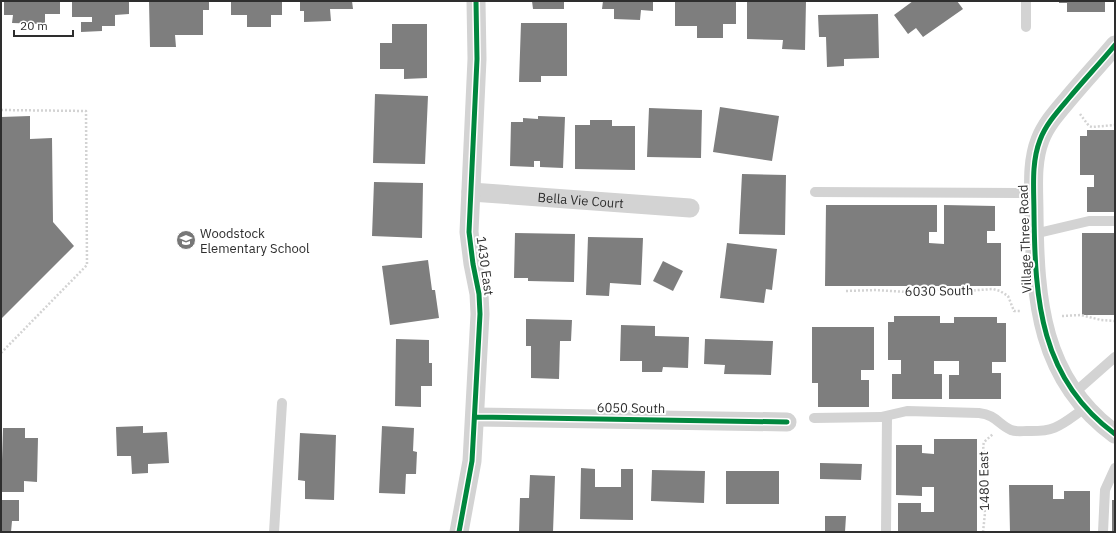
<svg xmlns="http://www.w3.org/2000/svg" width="1116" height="533" font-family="'IBM Plex Sans',sans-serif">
<rect width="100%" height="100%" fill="#fff"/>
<path fill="#7e7e7e" d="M4 1H60V14H45V24L12 23 13 15H4Z
M72 1H129V14L115 15V26H102V31L81 32V22H92V17H72Z
M149 1H209V10H203V35H175L176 47H150Z
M231 1H282V15H271V27H247V15H231Z
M300 1H352L353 9H330L331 21 304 22V11H300Z
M532 1H564V9H533Z
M603 1H653V11L641 10 640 20 614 19V9H602Z
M675 1H736V24H723V38H697V26H675Z
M747 1H806L805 50 782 49 783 40 747 39Z
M913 1H957L963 9 923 37 916 28 908 34 894 15Z
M1059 1H1105V12H1067V3H1059Z
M878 14 879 58 844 59V66L827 67 826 37H819L818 15Z
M521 23H567V76H541V82H519Z
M392 24H427V78L404 79V69H380V43H392Z
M375 94 428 96 425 164 373 163Z
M720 107 779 116 772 161 713 152Z
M649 108 702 110 701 158 647 157Z
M30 116V139L52 138 53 222 74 246 1 319V117Z
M538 116 565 117 563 168 540 167V161H534V167L510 166 511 122H523V118L538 119Z
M590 120H612V126H635V170L575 169V125H590Z
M1087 130H1115V212H1087V187H1094V175H1080V136H1087Z
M742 174 786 175 785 235 739 234Z
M374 182 423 183 422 238 372 236Z
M826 205H937V232H929V243L944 244V205L995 206V231H987V243H1001V286H825Z
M515 233 575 234 574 282 528 281V278H514Z
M1082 233H1115V315H1082Z
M588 237 643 238 641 285 610 283 609 296 586 295Z
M727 243 777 249 772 290 766 289 764 303 720 298Z
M428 260 432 290H435L439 318 390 325 382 266Z
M663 261 683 271 673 291 653 281Z
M894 316H940V323H954V317H997V323H1006V362H992V373H1001V399H949V375H959V361H934V374H942V399H892V374H901V360H888V322H894Z
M526 319 572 320 571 341H560L559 379 531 378V346H526Z
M621 325 655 326V336L689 337 688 368 663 367 662 372H642V361H620Z
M812 327H874V370H861V380H869V407H818V383H812Z
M396 339 429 340V363H432V386H421V407L395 406Z
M705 339 773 341 771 375 724 374 725 365 704 364Z
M143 426V433L167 432 169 463 148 464V473L132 474 131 456H117L116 427Z
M382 426 414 428 413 451 417 452 416 474H406L405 494 379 493Z
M3 428H25V438H38L37 482 24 481V492H1Z
M300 433 336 435 334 500 305 499V481L298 480Z
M934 439H977V532H898V503H921V512H934V487H922V496L896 495V445H922V453L934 454Z
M820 463 862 464 861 480 820 479Z
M581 468 595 469V487H621V469H633V520L580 519Z
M652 470 705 471 704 503 651 501Z
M726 471H779V504H726Z
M530 475 555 476 553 532H519L520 498H529Z
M1009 485H1053V499H1064V491H1090V532H1010Z
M1 500H19V521H12L11 532H1Z
M1112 500H1115V532H1112Z
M825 516H846L845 532H825Z"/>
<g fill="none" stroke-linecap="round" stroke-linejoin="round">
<path stroke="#d3d3d3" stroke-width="2.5" stroke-dasharray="2 2" stroke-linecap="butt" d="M1 110 86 111 87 265 1 353
M1080 114 1089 126 1092 127 1115 125
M846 291 876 290 907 292 945 289 965 291 993 289 1000 291 1008 296 1014 311H1021
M1062 316 1081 315 1101 320 1115 321
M983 532 985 513 982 492 986 463 983 446 984 442 993 434"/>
<path stroke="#d3d3d3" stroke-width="10" d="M1026 1V27
M815 192 1034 193
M1034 234 1089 221H1115
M1073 394 1115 357
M814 418 881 417 907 411 979 413C996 415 998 424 1011 430 1016 432 1022 431 1027 431 1057 432 1062 424 1085 408
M274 532 282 403
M886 532 887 416
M1103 532 1105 490 1115 468"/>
<g stroke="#d3d3d3" stroke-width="19">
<path d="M1115 45C1100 63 1084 80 1069 98 1058 111 1046 124 1040 140 1031 163 1034 190 1034 214 1035 300 1040 379 1115 434"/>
<path id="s1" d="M471 192 690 208"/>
<path d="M475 417 787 422"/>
<path d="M459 532 472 461 480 314 479 294 473 264 469 232 477 59 476 1"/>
</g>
<defs>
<path id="cycleway" d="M1115 45C1100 63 1084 80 1069 98 1058 111 1046 124 1040 140 1031 163 1034 190 1034 214 1035 300 1040 379 1115 434
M475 417 787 422
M459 532 472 461 480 314 479 294 473 264 469 232 477 59 476 1"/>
</defs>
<use href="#cycleway" stroke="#fff" stroke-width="8"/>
<use href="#cycleway" stroke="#00873e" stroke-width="5"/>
</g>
<defs>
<symbol id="school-disc" viewBox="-11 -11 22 22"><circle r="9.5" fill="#777" stroke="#fff"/><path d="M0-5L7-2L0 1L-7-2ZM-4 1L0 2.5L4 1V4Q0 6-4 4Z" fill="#fff"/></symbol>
</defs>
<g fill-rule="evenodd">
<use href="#school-disc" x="175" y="229" width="22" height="22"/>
</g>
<g text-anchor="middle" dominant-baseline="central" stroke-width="4" stroke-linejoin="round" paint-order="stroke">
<g font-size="13" fill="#2e2e2e" stroke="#fff">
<text stroke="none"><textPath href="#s1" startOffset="110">Bella Vie Court</textPath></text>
<text transform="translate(1025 239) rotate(-92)">Village Three Road</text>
<text transform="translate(485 266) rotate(82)">1430 East</text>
<text transform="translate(939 291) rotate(-1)">6030 South</text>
<text transform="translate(631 408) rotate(1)">6050 South</text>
<text transform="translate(984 481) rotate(-91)">1480 East</text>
</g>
<g font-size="13" fill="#2e2e2e" stroke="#fff" text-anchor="start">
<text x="200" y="233">Woodstock<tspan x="200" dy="15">Elementary School</tspan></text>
</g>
</g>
<rect width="1116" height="533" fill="none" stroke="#2e2e2e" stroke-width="4"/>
<path d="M14 30v6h59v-6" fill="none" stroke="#2e2e2e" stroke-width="2"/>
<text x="20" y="30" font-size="12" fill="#2e2e2e" stroke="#ffffff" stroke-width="3" paint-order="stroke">20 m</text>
</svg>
